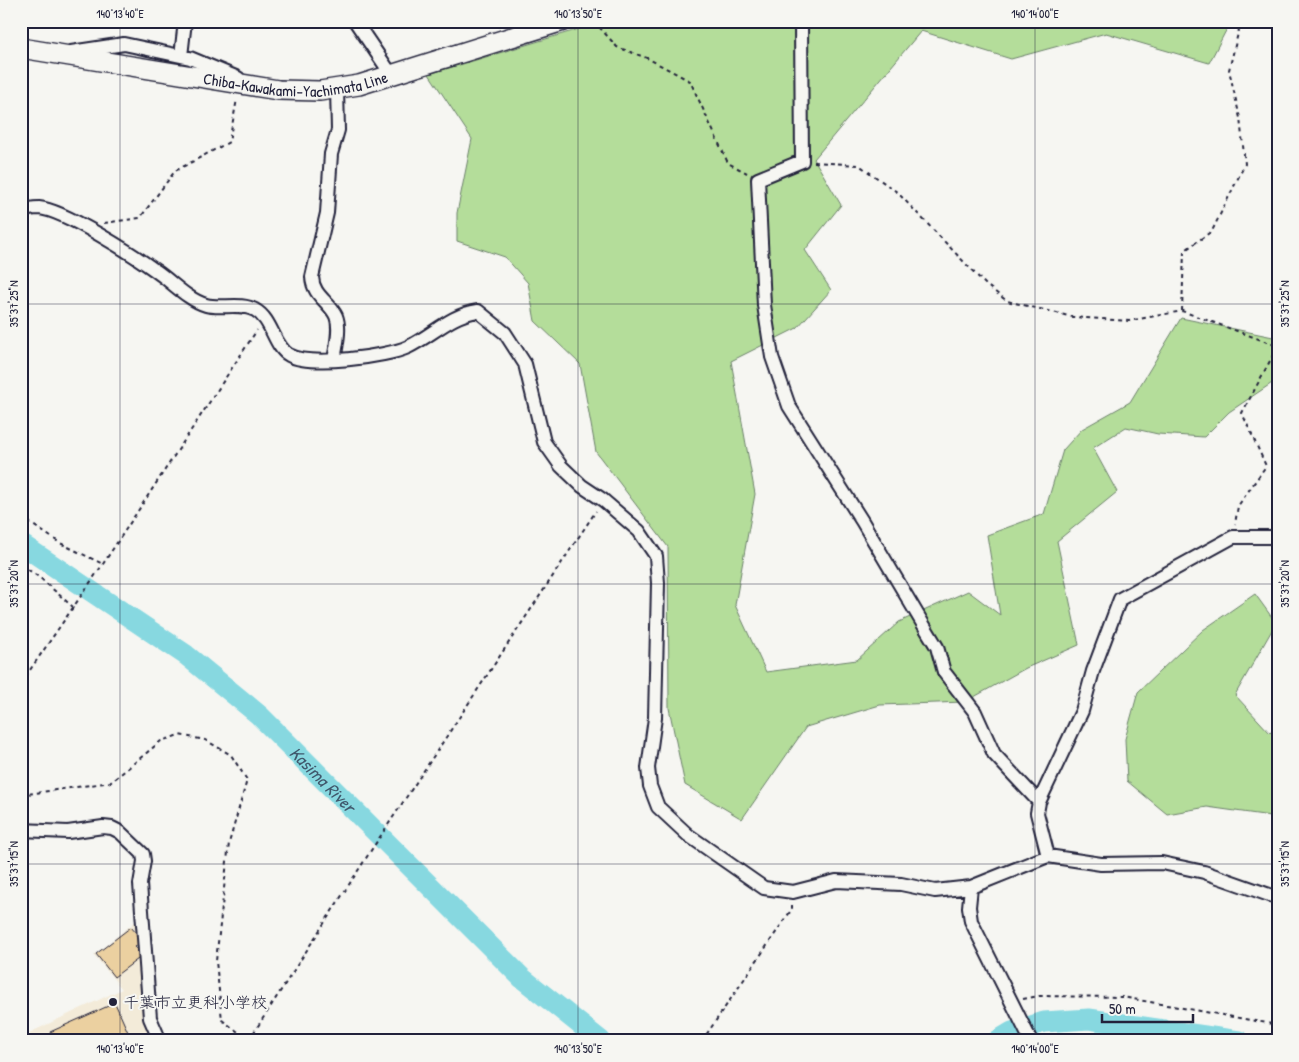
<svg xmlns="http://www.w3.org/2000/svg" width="1299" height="1062" font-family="'Patrick Hand','Klee One',sans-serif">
<rect width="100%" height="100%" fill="#f6f6f2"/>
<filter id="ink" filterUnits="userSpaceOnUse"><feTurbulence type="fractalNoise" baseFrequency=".02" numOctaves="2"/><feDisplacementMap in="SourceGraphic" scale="10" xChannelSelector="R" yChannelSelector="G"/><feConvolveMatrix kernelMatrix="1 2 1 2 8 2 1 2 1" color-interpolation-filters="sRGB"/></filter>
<g filter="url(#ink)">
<path fill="#f3ebd9" d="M141 917 158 1041H33L29 1033 122 989 94 955Z"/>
<path fill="#b4dd9a" stroke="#6b806a" d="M606 21H1231L1209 63 1106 33 1011 59 921 31 814 159 841 205 805 250 831 290 797 328 731 361 755 494 735 605 766 672 857 660 899 622 968 591 1000 615 987 535 1044 514 1063 450 1082 429 1130 402 1181 318 1278 338V379L1229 412 1204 437 1158 434 1126 427 1093 448 1117 492 1057 541 1079 645 1026 668 965 702 880 705 806 727 742 819 685 785 669 708 668 547 596 452 580 364 535 321 528 283 505 257 457 241V213L472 139 429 74Z
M1255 594 1276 623 1235 695 1270 733 1278 725V817L1207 807 1167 814 1127 781 1125 739 1138 692 1203 630Z"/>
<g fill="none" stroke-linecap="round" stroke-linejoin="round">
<g stroke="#87d8e0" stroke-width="21">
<path id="s1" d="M21 544 186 655 259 715 522 978 601 1041"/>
<path d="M997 1041 1012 1032 1044 1022 1089 1019 1239 1041"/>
</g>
</g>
<path fill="#ebd0a0" stroke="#22223b" d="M131 927 143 941 135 947 142 956 114 977 96 954Z
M115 1003 131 1039 126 1041H54L50 1032Z"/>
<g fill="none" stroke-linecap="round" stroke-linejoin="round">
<defs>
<path id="street" d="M355 21 391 74
M801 21 802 161 758 179 764 305 772 357 789 406 862 521 923 624 937 647 944 672 975 712 994 754 1039 802
M71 52 124 44 190 58 238 78
M181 56 185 21
M21 212C27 209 33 208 39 208 64 210 134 255 156 271 171 281 188 300 206 305 221 309 241 302 255 310 272 319 274 347 289 355 310 367 386 357 408 347 433 335 450 315 478 311L505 333 525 364 544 442 561 466 582 486 603 500 639 531 656 556 658 583 655 718 648 768 650 786 658 807 688 835 764 888 793 892 836 881 901 884 935 891 971 887 1048 856 1101 864 1162 863 1204 872 1278 898
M334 360C336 347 341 328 336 316 329 301 313 296 312 277L327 213 331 154 338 130 337 89
M21 830 68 832 103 827 112 828 120 832 143 854 144 861 140 884 150 1018 160 1041
M1048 856 1037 813 1039 802 1082 711 1093 671 1120 599 1233 537H1278
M971 887 969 907 971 921 1031 1041"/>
<g id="primary">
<path id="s2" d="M21 48 278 90 320 91 359 85 563 21"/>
</g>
</defs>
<use href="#street" stroke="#22223b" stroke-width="16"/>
<use href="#primary" stroke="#22223b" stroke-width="22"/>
<path stroke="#22223b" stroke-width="2" stroke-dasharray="4 4" stroke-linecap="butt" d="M491 21 494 27
M594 21 617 47 647 58 690 81 728 163 747 173
M814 162 859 165 897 192 986 285 1007 301 1073 317 1129 321 1182 311 1278 346 1242 413 1266 466 1238 506 1235 524
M104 223 140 218 175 171 229 142 237 99
M1182 311 1184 251 1212 231 1245 164 1240 118 1229 70 1241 21
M21 517 60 543 103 564
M21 565 39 577 73 607
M21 683 103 564 257 330
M21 795 111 782 161 741 179 735 205 740 231 755 247 780 229 843 216 961 222 1020 249 1040
M1023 999 1039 996 1122 997 1278 1025
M249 1040 370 852 596 511
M702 1041 792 909V905
M1079 1041H1108"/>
<use href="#street" stroke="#f6f6f2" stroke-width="12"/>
<use href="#primary" stroke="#f6f6f2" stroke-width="19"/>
</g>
</g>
<path fill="none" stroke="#22223b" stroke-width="1" stroke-opacity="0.45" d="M120 21V1041M578 21V1041M1035 21V1041M21 24H1278M21 304H1278M21 584H1278M21 864H1278"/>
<circle fill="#22223b" stroke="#f6f6f2" stroke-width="2" cx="113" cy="1002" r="5"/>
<g text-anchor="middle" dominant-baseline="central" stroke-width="4" stroke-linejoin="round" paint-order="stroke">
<g font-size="16" fill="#22223b" stroke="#f6f6f2">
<text stroke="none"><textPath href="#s2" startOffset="278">Chiba-Kawakami-Yachimata Line</textPath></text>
</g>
<g font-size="16" fill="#22223b" stroke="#f6f6f2" text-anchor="start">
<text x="123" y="1002">千葉市立更科小学校</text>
</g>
<g font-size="18" font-style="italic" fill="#40596d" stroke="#f6f6f2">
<text stroke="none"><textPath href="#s1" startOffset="384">Kasima River</textPath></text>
</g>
</g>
<rect width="1299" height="1062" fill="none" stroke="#f6f6f2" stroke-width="55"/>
<path d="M1102 1014v8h91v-8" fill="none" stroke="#22223b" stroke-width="2.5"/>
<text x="1109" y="1014" font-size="15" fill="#22223b" stroke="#f6f6f2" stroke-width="4" paint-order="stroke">50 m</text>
<rect x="28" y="28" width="1244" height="1006" fill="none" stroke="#22223b" stroke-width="2"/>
<g font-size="12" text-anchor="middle" fill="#22223b">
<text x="120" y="18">140°13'40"E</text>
<text x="578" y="18">140°13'50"E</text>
<text x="1035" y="18">140°14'00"E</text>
<text transform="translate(14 304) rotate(-90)" y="4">35°37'25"N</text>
<text transform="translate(1285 304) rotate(-90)" y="4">35°37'25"N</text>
<text transform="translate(14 584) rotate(-90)" y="4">35°37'20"N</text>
<text transform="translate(1285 584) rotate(-90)" y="4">35°37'20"N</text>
<text transform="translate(14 864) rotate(-90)" y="4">35°37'15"N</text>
<text transform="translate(1285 864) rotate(-90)" y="4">35°37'15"N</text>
<text x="120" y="1053">140°13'40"E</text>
<text x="578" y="1053">140°13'50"E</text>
<text x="1035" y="1053">140°14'00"E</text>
</g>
</svg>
